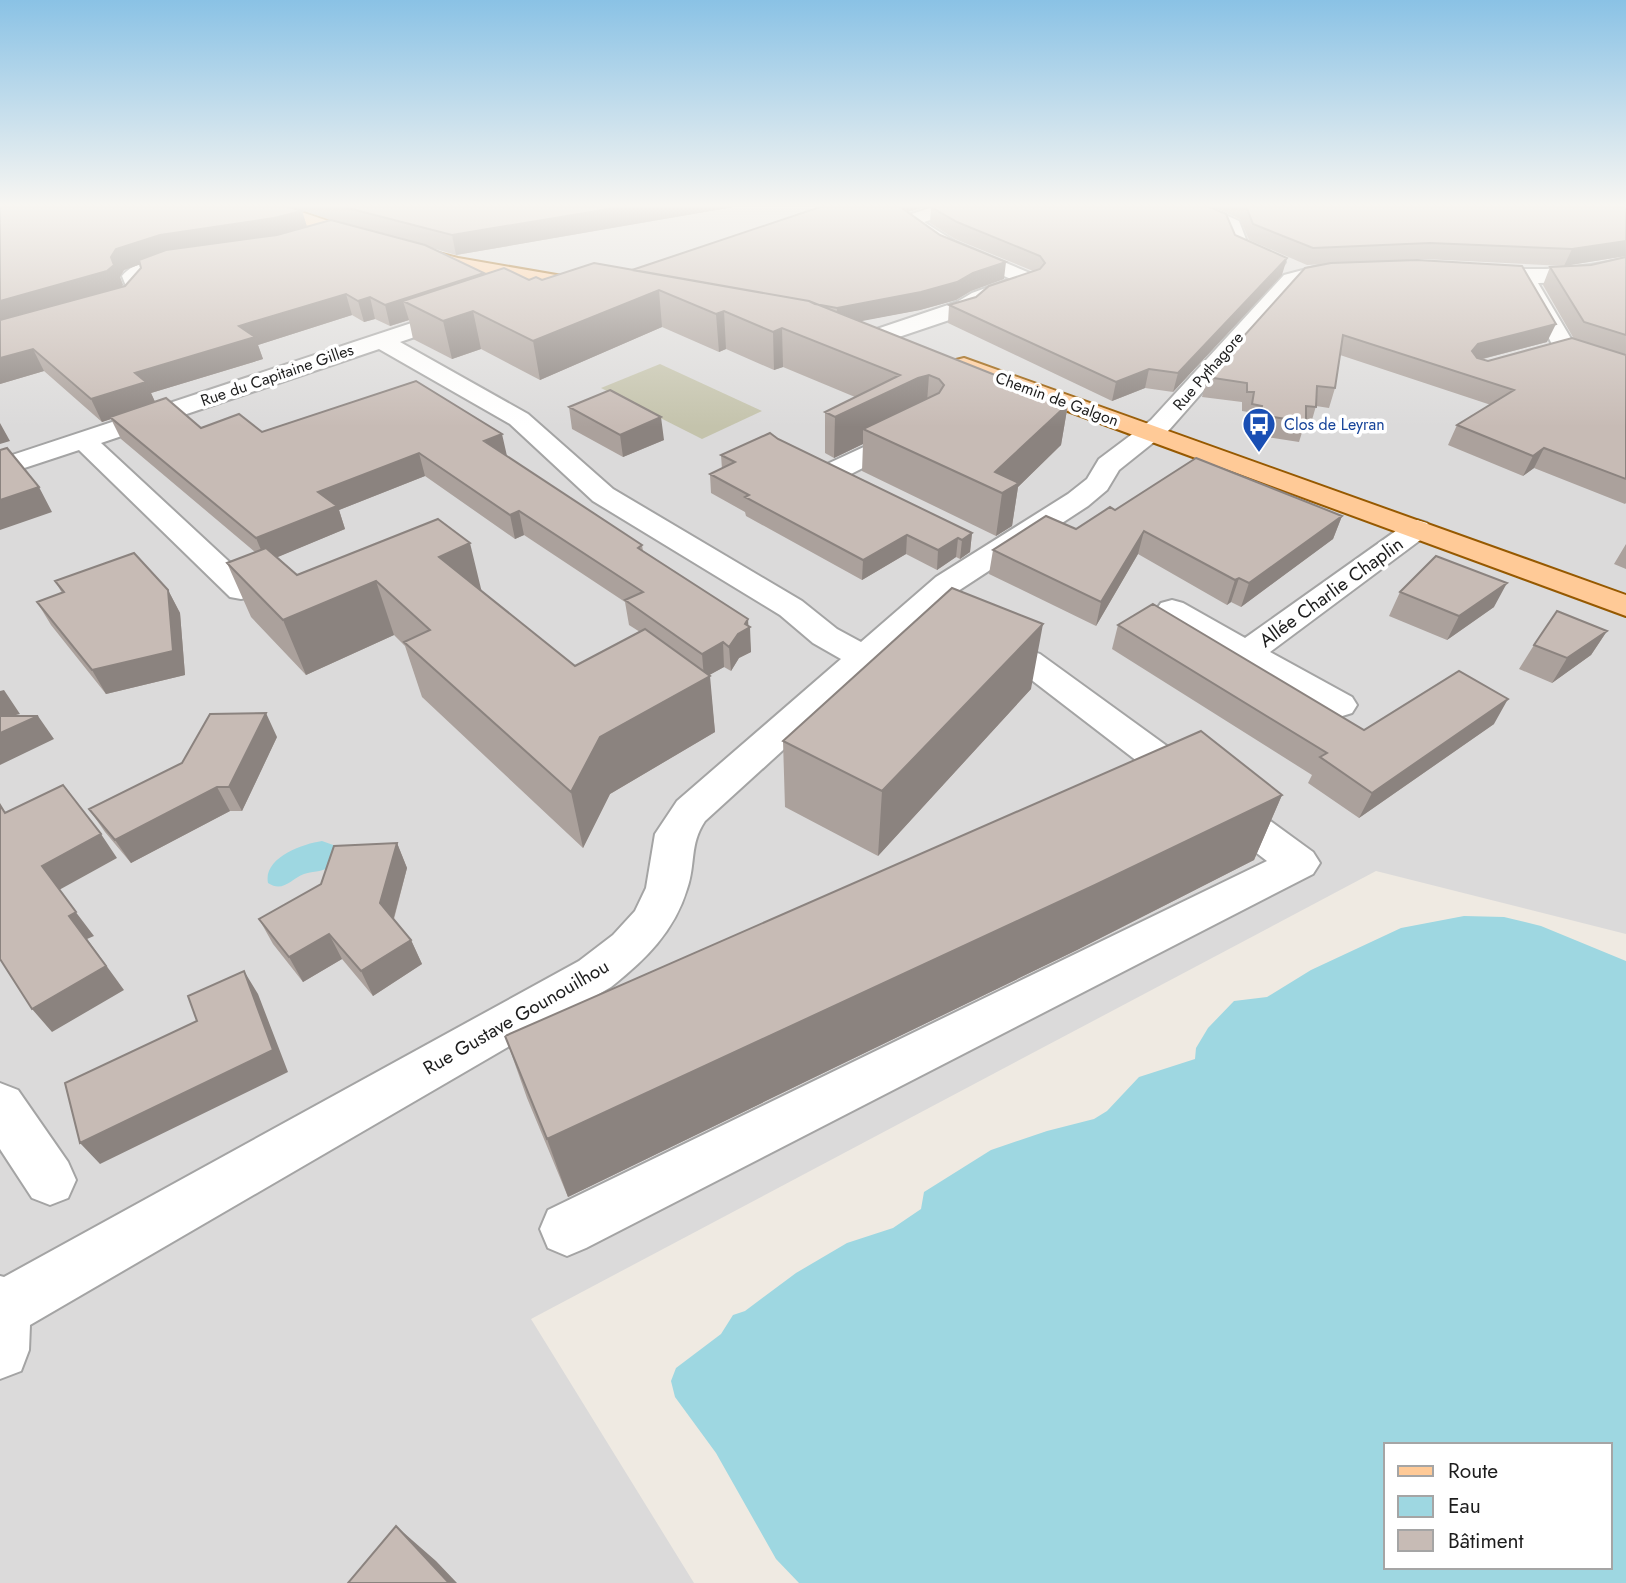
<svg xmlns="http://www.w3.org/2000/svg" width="1626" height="1583" font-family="Jost,sans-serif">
<rect width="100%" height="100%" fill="#efeae2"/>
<path fill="#dbdada" d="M0 206H1626V934L1376 871 531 1319 694 1583H0Z"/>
<path fill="#c4c3ac" d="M660 364 762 411 702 439 601 388Z"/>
<path fill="#9ed7e1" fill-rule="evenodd" d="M322 841 336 846 332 866C322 872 314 871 304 874 291 879 283 893 268 883 263 858 302 844 322 841Z
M1464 916 1504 917 1541 926 1626 961V1583H799L776 1559 716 1453 675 1397 671 1381 676 1368 721 1334 733 1315 745 1311 796 1273 847 1243 893 1228 921 1209 924 1192 991 1150 1047 1131 1094 1119 1107 1111 1139 1077 1195 1059 1196 1048 1208 1028 1234 1001 1267 997 1311 970 1401 928ZM1386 1445H1610V1567H1386Z"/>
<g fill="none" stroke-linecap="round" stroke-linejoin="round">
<defs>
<path id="minor" d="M937 206H963L960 210 924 222 954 241 1037 276 1040 280 1037 284 986 301 973 312 878 344H862L859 339 862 334 957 302 972 293 1011 279 940 249 900 221 902 217Z
M1182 206H1205L1239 221 1247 242 1282 258 1285 262 1282 266 1275 268 1232 249 1224 228 1185 210Z
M186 254 193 256 196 260 193 264 143 279 147 287 133 304 0 342V328L117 294 126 286 122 276C134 260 167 258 186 254Z
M1626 258V270C1597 279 1568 283 1538 283L1573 342 1626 360V375L1556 352 1520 282 1469 276 1466 272 1469 268 1476 266C1528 271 1575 271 1626 258Z
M1322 265 1357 267 1360 271 1357 275 1322 277 1298 283 1169 430 1119 470 1107 490 1088 506 958 591 705 821C689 845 696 864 687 889 674 932 645 960 611 987L30 1325 29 1350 21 1371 0 1379V1276L4 1277 579 961 613 935 635 911 646 888 655 834 677 801 841 659 813 643 780 615 593 501 510 424 379 349 101 443 252 583 257 590 252 597 241 599 230 597 79 450 0 476V459L460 307 468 309 471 314 468 319 400 342 528 414 613 489 802 601 837 629 861 642 936 577 1068 494 1087 479 1099 459 1151 420 1284 275Z
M907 427 916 429 920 435 916 441 845 477 835 479 825 477 821 471 825 465Z
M1417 520 1427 523 1432 529 1427 535 1270 652 1352 697 1357 705 1352 713 1339 717 1326 713 1233 661 1161 617 1156 610 1161 603 1172 600 1183 603 1245 638 1407 523Z
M990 635 1040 654 1313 852 1320 863 1313 874 586 1248 567 1256 548 1248 540 1229 548 1210 1267 861 1016 668 978 652 973 645 978 638Z
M0 1083 18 1090 68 1162 76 1180 68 1198 50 1205 32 1198 0 1149Z"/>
<path id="major" d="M257 206H283L371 235 374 239 364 245 357 243 260 210Z
M419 248 458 258 597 282 604 284 607 288 604 292 597 294 457 270 412 258 409 254 412 250Z
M964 358 1626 595V616L956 370 952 365 956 360Z"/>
</defs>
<use href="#minor" stroke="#a4a4a4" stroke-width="4"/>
<use href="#major" stroke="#965900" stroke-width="4"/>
<use href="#minor" fill="#fff" fill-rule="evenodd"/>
<use href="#major" fill="#ffca97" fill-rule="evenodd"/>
</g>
<path fill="#aba19c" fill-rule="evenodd" d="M0 206 302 211 307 227 336 222 290 206H739L456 255 429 247 484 273V275L529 280H542L632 270 908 212 1004 279 971 291 956 300 920 310 859 321 1068 404 1061 445 1018 487 1012 526 996 536 862 471 863 444 834 458 825 453V412L855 397 783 367 774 370 726 349 719 352 662 327 540 380 481 349 452 359 413 339 409 320 390 326 375 319 364 322 352 315 258 345 263 359 151 393 155 402 201 428 506 456 642 545 643 551 748 619 751 652 739 658 731 671 724 667 709 675 715 732 610 794 583 848 422 697 405 646 394 635 306 675 251 617 227 563 255 552 121 439 111 419 102 422 44 371 0 384ZM140 264 141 268 125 286 121 287 123 285 120 277 124 270ZM425 476 515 539 524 535 625 602 629 625 640 632 575 666 482 591 438 519 297 575 277 557 345 529 339 510Z
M1211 206H1626V256L1564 266 1424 259 1375 262 1547 342 1483 359 1488 361 1574 339 1543 285 1550 267 1591 265 1626 257V503L1625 504 1534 468 1523 476 1448 445 1457 425 1491 405 1340 355 1335 388 1329 408 1316 406 1310 427 1304 426 1299 442 1254 435 1256 426 1246 424 1248 412 1242 411V402L1202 397 1207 377 1325 264 1307 265 1249 240 1240 219Z
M931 207 1235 235 1282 275 1173 392 1145 388 1112 401 948 323 949 305 976 297 1033 271 955 239 930 223Z
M569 407 664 440 623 457 572 429Z
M721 455 972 533 970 552 960 559 956 557 937 570 906 554 862 580 746 516 745 512 711 493 710 474 722 469Z
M1115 510 1342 516 1333 539 1241 607 1231 602 1227 605 1138 554 1096 626 989 574 993 550 1076 529Z
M1626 544V569L1614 564Z
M55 581 168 590 180 613 185 675 106 694 51 625 37 602 62 593Z
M1400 592 1494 607 1447 640 1389 616Z
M1118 625 1364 730 1494 724 1359 818 1308 783 1312 775 1112 649Z
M1607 631 1591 655 1552 683 1519 669 1534 645Z
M1031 689 878 856 785 807 783 741Z
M277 737 242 811H230L131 863 105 832 89 809Z
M1282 795 1254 860 1077 950 568 1197 527 1098 505 1036Z
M397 843 407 868 394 919 411 940 422 964 373 996 342 959 303 982 273 944 259 919Z"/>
<path fill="#8b837f" d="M627 206H739L456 255 452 235Z
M898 206H929L901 214Z
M302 211 308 230 168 255 124 270 120 277 123 285 116 292 0 325V301L111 257 116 249 160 235Z
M1626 241V256L1564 266 1572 249Z
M1287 258 1282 275 1173 392 1178 373Z
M1006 262 1004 279 971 291 956 300 920 310 836 326 837 308 973 273Z
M484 273 488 294 403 301 409 320 390 326 385 305Z
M659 290 662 327 540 380 533 341Z
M346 294 352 315 258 345 263 359 151 393 156 404 110 417 111 419 102 422 91 399 135 373 239 326Z
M370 297 375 319 364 322 358 301Z
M473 311 481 349 452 359 443 321Z
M724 311 726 349 719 352 716 314Z
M1556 324 1547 342 1470 362 1472 351 1478 344Z
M782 328 783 367 774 370 773 332Z
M33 349 44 371 0 384V358Z
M1149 369 1145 388 1112 401 1116 382Z
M929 375 926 416 863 429V444L834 458 835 417 918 378Z
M1068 404 1061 445 1018 487 1012 526 996 536 1002 493 995 472Z
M661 417 664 440 623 457 620 435Z
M0 423 10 441 0 444Z
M502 434 507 456 484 441Z
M1544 448 1534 468 1523 476 1533 456Z
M419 453 425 476 339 510 345 529 266 562 256 538 318 492Z
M39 487 52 512 0 530V500Z
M519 511 524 535 515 539 510 515Z
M1342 516 1333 539 1241 607 1249 583Z
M1144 531 1138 554 1096 626 1101 602Z
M972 533 970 552 960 559 962 540Z
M907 535 906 554 862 580 863 560Z
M958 538 956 557 937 570 938 550Z
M470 543 483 597 439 557Z
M1239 578 1231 602 1227 605 1235 580Z
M376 581 394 635 306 675 283 620Z
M1507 583 1494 607 1447 640 1459 616Z
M168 590 180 613 185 675 106 694 92 670Z
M748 619V628L750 627 751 652 739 658 731 671 729 647Z
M1043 624 1031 689 878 856 882 791Z
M1607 631 1591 655 1552 683 1567 658Z
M723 642 724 667 704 678 702 654Z
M710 676 715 732 610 794 583 848 571 792 600 737Z
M4 690 20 714 0 719V691Z
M1508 699 1494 724 1359 818 1372 793Z
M266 713 277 737 242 811 229 787Z
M38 716 54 739 0 765V733Z
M217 787 230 811 131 863 115 840Z
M1282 795 1254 860 1077 950 568 1197 547 1139Z
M101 834 117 858 59 890 94 936 87 939 124 990 52 1032 32 1009 69 916 42 866Z
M397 843 407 868 391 928 380 903Z
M329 934 342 959 303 982 289 957Z
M411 940 422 964 373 996 361 971Z
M244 971 258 994 288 1072 100 1164 80 1143 273 1050Z
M396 1526 436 1561 457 1583H449Z"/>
<path fill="#c7bbb5" stroke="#8b837f" stroke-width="2" d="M0 206H287L302 211 274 218 160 235 116 249 111 257 114 265 107 271 0 301Z
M340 206H627L452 235Z
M823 206H899L940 235 1006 262 973 273 957 282 921 292 837 308 815 304 809 301 632 270Z
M934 206H1208L1226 214 1235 235 1287 258 1178 373 1149 369 1116 382 949 305 976 297 989 286 1040 269 1045 263 1040 256 957 222 931 207Z
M1246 206H1626V241L1572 249 1430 243 1313 248 1253 224Z
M331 220 425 245 484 273 385 305 370 297 358 301 346 294 239 326 255 337 135 373 146 382 91 399 33 349 0 358V320L125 286 141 268 139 260 166 250 277 235Z
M1626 257V335L1584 322 1550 267 1591 265Z
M1417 260 1522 266 1556 324 1478 344 1472 351 1477 358 1488 361 1572 338 1626 355V479L1544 448 1533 456 1457 425 1514 390 1343 335 1335 388 1317 386 1316 407 1306 406V422L1260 415 1262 406 1252 404 1254 392H1247V383L1207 377 1305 268 1331 263Z
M594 263 809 301 1068 404 995 472 1019 483 1002 493 863 429 939 393 944 385 939 379 929 375 918 378 835 417 825 412 900 375 782 328 773 332 724 311 716 314 659 290 533 341 473 311 443 321 403 301 504 268 529 280 536 277 542 280Z
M416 381 502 434 484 441 642 545 638 548 748 619 745 624 750 627 738 634 729 647 723 642 702 654 625 600 643 592 519 511 510 515 419 453 318 492 337 506 256 538 110 417 166 398 201 428 239 414 262 432Z
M610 390 661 417 620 435 569 407Z
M770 433 778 439 972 533 962 540 958 538 938 550 907 535 863 560 745 497 749 495 710 474 735 462 721 455Z
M7 448 39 487 0 500V450Z
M1196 458 1342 516 1249 583 1239 578 1235 580 1144 531 1101 602 993 550 1046 516 1076 529 1110 507 1115 510Z
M438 519 470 543 439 557 575 666 645 629 710 676 600 737 571 792 404 642 430 630 376 581 283 620 227 563 266 548 297 575Z
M134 553 168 590 173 651 92 670 37 602 64 592 55 581Z
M1436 556 1507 583 1459 616 1400 592Z
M952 588 1043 624 882 791 783 741Z
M1153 604 1364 730 1459 671 1508 699 1372 793 1320 757 1327 753 1118 625Z
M1557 611 1607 631 1567 658 1534 645Z
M266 713 229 787H217L115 840 89 809 182 763 210 714Z
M0 716H38L0 733Z
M1201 731 1282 795 1095 885 547 1139 505 1036Z
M63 785 101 834 42 866 76 912 69 916 106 966 32 1009 0 959V805L5 813Z
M397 843 380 903 411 940 361 971 329 934 289 957 259 919 321 884 334 846Z
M244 971 273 1050 80 1143 65 1083 197 1021 188 996Z
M396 1526 449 1583H348Z"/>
<linearGradient id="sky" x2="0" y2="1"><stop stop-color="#8ac2e5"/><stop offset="0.48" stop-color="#f8f6f2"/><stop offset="1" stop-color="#f8f6f2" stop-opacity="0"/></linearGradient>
<rect width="1626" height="427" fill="url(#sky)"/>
<defs>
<symbol id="bus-pin" viewBox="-11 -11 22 30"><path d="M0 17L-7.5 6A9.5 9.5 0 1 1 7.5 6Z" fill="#1a4fb4" stroke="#fff"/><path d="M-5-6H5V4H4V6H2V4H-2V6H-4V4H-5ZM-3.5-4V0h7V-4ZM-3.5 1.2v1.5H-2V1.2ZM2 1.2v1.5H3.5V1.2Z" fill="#fff"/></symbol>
</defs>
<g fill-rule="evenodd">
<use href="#bus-pin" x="1240" y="405" width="38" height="52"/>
</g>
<g text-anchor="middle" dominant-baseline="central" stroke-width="7" stroke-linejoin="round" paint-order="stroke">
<g font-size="16" fill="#1d1d1d" stroke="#fff">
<text transform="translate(1208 371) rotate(-49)">Rue Pythagore</text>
<text transform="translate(277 375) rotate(-19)">Rue du Capitaine Gilles</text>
<text transform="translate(1057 399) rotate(20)">Chemin de Galgon</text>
</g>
<g font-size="16" fill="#164399" stroke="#fff" text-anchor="start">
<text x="1284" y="424">Clos de Leyran</text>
</g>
<g font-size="19" fill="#1d1d1d" stroke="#fff">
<text transform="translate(1331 592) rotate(-36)">Allée Charlie Chaplin</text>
<text transform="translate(516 1017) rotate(-30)">Rue Gustave Gounouilhou</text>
</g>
</g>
<rect x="1384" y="1443" width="228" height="126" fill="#ffffff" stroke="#a5a5a5" stroke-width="2"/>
<rect x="1398" y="1466" width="35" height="10" fill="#ffca97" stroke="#a5a5a5" stroke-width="2"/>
<text x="1448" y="1478" font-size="21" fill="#1d1d1d">Route</text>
<rect x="1398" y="1496" width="35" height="21" fill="#9ed7e1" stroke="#a5a5a5" stroke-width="2"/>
<text x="1448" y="1513" font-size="21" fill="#1d1d1d">Eau</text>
<rect x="1398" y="1530" width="35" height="21" fill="#c7bbb5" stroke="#a5a5a5" stroke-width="2"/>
<text x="1448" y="1548" font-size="21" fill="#1d1d1d">Bâtiment</text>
</svg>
